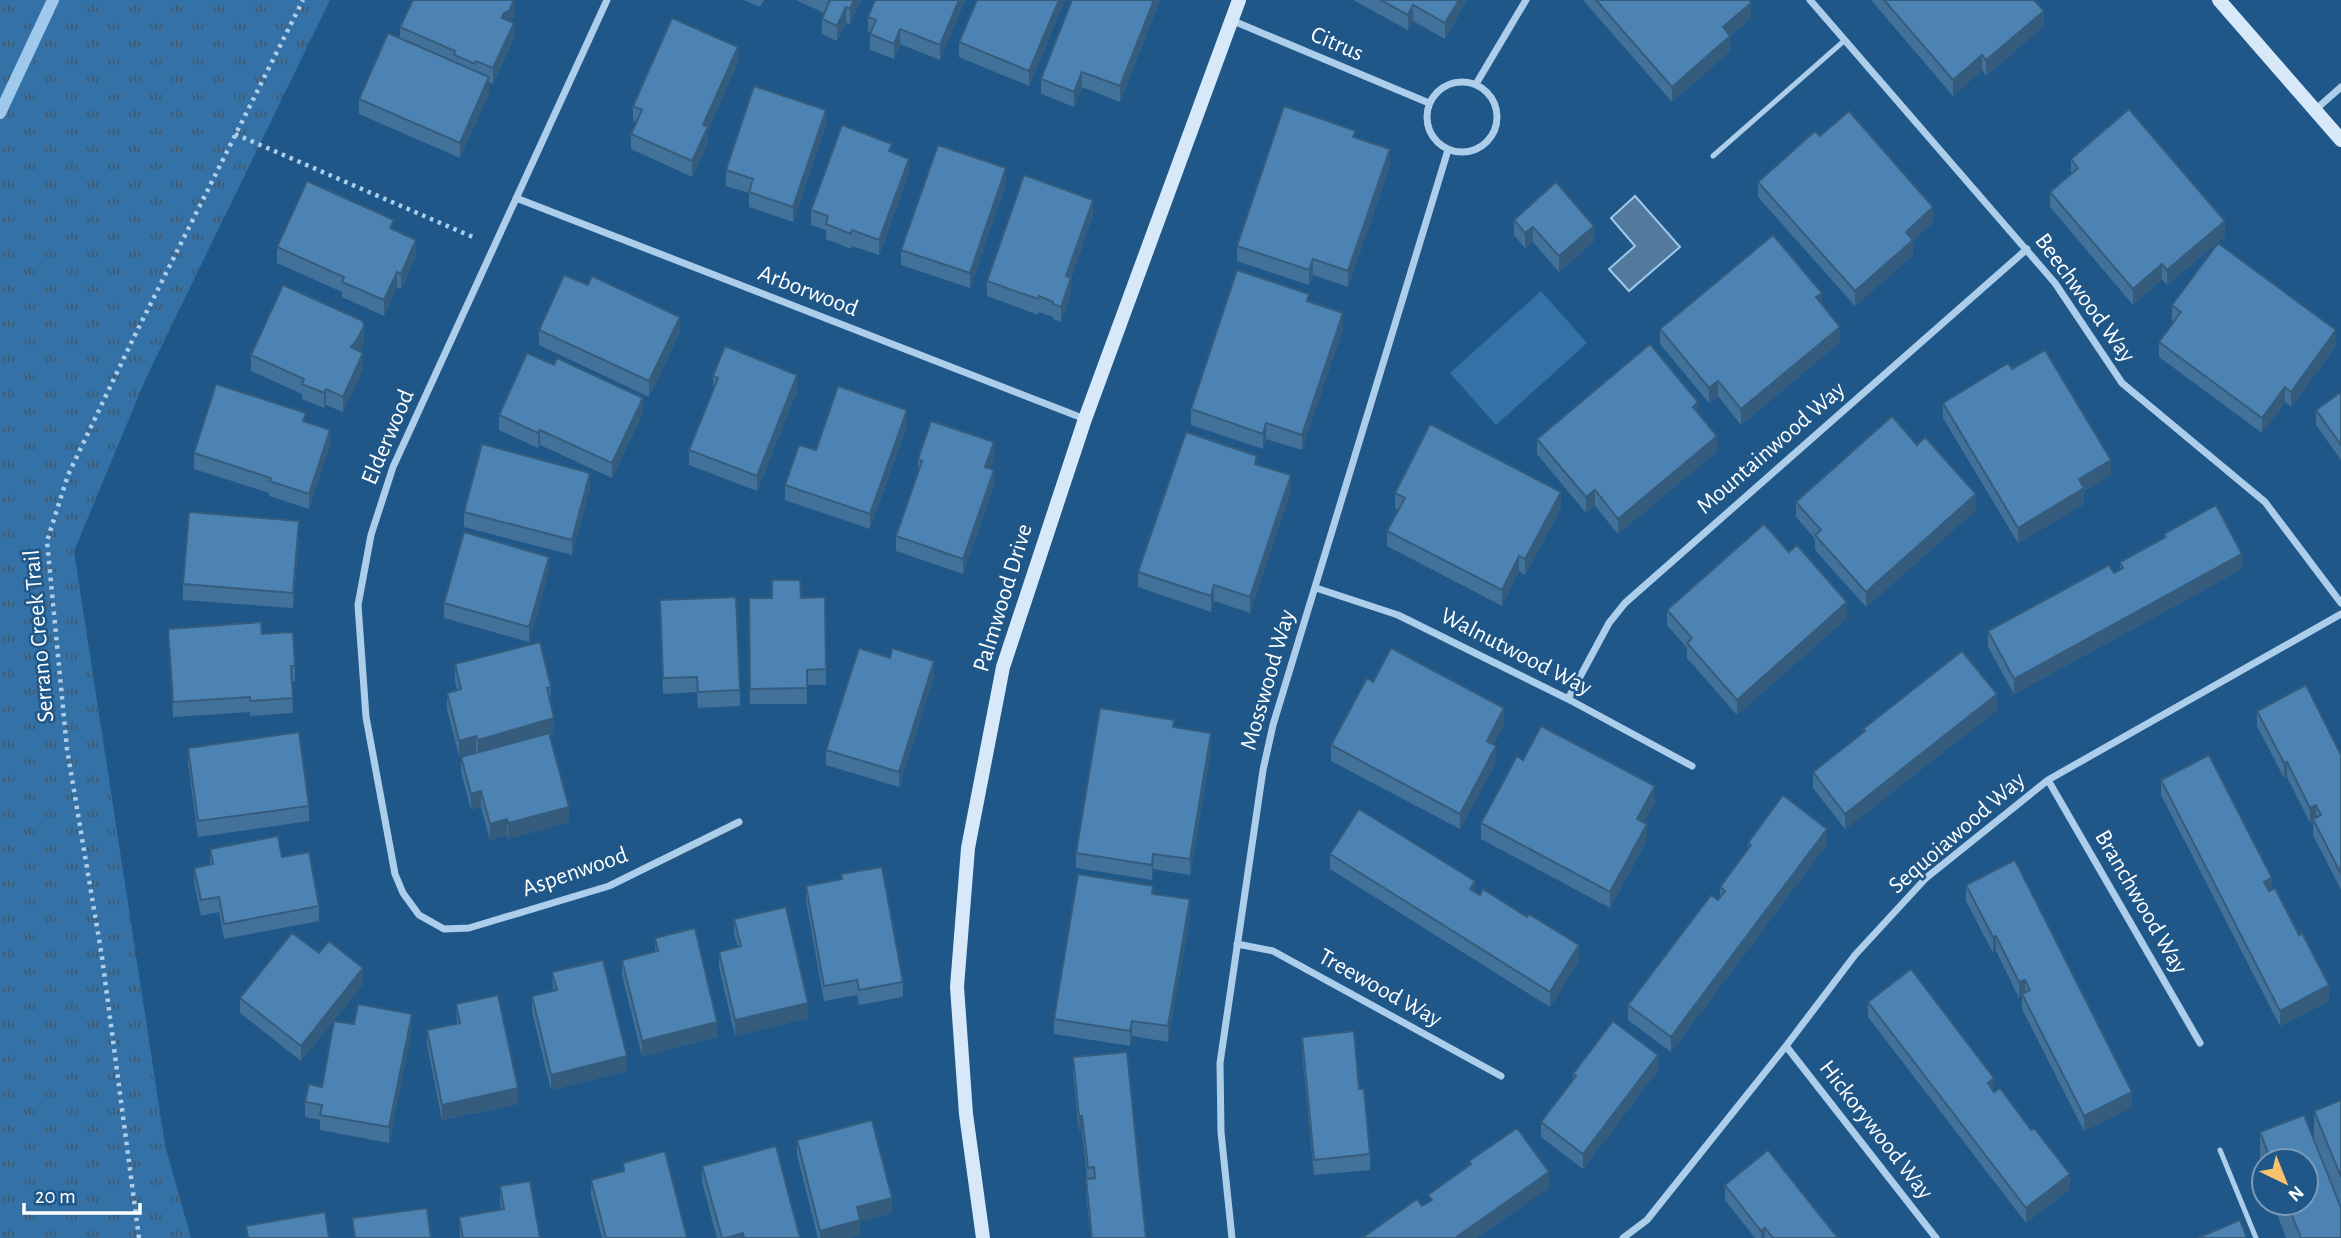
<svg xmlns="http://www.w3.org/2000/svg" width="2341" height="1238" font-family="'Alegreya Sans',sans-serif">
<defs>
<pattern id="grass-tufts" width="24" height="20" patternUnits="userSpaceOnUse" patternTransform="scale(1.75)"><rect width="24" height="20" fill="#3471a6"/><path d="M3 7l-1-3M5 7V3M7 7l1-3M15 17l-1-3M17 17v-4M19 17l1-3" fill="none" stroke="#425b70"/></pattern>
</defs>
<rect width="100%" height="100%" fill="#205789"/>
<path fill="url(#grass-tufts)" d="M0 0H330L146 378 74 551 165 1145 191 1238H0Z"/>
<path fill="#3471a6" d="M1541 291 1587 343 1496 425 1450 373Z"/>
<path fill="#53799c" stroke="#9fc9ec" stroke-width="2" d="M1635 196 1680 247 1629 291 1609 269 1635 246 1611 218Z"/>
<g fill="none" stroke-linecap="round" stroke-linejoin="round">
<path stroke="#9fc9ec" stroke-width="12" d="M0 113 53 0"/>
<path stroke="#acceeb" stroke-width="4.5" stroke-dasharray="3.5 5" stroke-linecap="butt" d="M235 134 475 238
M139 1238 102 957 67 749 47 541 68 475 133 339 303 0"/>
<path stroke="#acceeb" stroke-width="5" d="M1713 156 1845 40
M2220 1150 2256 1238"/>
<path stroke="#acceeb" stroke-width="7" d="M607 0 393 467 371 535 358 605 366 717 395 874 403 893 419 915 444 929 469 928 609 886 739 822
M1810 0 2055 283 2122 383 2265 502 2341 603
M1231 20 1429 103
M1427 117a35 35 0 1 1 70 0a35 35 0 1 1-70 0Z
M1476 84 1526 0
M2315 110 2341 87
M516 198 1085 419
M1316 588 1398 615 1568 699 1692 766
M1568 699 1609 623 1625 603 2027 249
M2048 780 2200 1043
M1237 944 1273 951 1501 1076
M1786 1046 1936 1238
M1232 1238 1221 1132 1220 1063 1263 770 1273 725 1448 150
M1623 1238 1647 1220 1786 1046 1855 955 1926 878 2048 780 2341 614"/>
<path stroke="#d7e8f8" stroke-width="14" d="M2219 0 2341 140
M983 1238 966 1114 957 987 968 848 1003 667 1085 419 1239 0"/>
</g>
<path fill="#427199" d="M515 0V12L511 22 514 38 493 84 489 82V92L460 158 359 114V99L400 38V27Z
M744 0H764L760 7Z
M796 0H861L850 24 846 23 837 41 822 34V19L824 13Z
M965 0 940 60 900 44 894 59 870 50V33L868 32V17Z
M977 0H1065L1029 86 959 57V42Z
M1072 0H1160L1120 102 1082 87 1074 107 1041 94V79Z
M1353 0H1467L1445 39 1413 21 1408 30Z
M1583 0H1749L1751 18 1730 36V51L1672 102Z
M1871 0H2034L2044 26 1986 76 1982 70 1953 96Z
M738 62 708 130V142L692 177 631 149V134L636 122 633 121V106Z
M826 125 793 222 749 207V193L726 186V170Z
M1820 136 1933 222 1913 241V255L1855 306 1758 197V182Z
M1356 138 1390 165 1348 287 1313 275 1309 285 1237 261V246Z
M892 153 909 174 879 255 852 246 851 249 826 239V230L811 225V210Z
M2071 159 2225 236 2167 285 2162 279 2133 305 2050 207V192L2071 174Z
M1006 183 970 288 901 265V250Z
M1093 215 1071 278V293L1061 322 1053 319V317L1039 312 1038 315 987 296V281Z
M1514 220 1594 241 1559 272 1533 242 1525 248 1514 235Z
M394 230 416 256 401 289 397 287 384 316 342 297V292L277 263V247Z
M1309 302 1343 328 1302 450 1266 439 1263 449 1191 425V409Z
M1822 304 1840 342 1741 425 1718 396 1709 403 1660 344V329Z
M2172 305 2336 346 2291 407 2285 402 2262 433 2159 357V342L2174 322 2172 321Z
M539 330 680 332 649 397 539 345Z
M364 342 359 351 363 368 343 412 326 405 324 408 302 399V394L251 371V355Z
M2012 369 2111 475 2084 491V504L2018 543 1943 418V403Z
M713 376 797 391 757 491 689 465V450L713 390Z
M2341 392V460L2316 425V410Z
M643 413 612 478 540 445 538 448 499 430V415Z
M1698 413 1717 451 1618 534 1595 506 1586 513 1537 454V439Z
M306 422 330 445 309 509 269 496V493L194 469V453Z
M907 425 870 529 785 500V485L816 450Z
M994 458 990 469 994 485 963 574 896 551V536L918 474V459Z
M1257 465 1291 491 1250 613 1214 601 1211 612 1138 587V572Z
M590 488 572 555 464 527V512Z
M1395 493 1561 508 1525 575 1519 571 1502 606 1387 546V531L1398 510 1395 508Z
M1796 502 1976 510 1866 607 1815 550V539L1796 517Z
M2164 534 2242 569 2014 694 1988 647V631L2114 573 2120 569V562L2164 538Z
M299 536 293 608 183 600V584Z
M549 572 529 642 444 618V603Z
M825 597 826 685H807V704H750L749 598Z
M1667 610 1847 618 1737 715 1687 658V648L1667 625Z
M660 616 740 690V706L698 708 697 692 663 694Z
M168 629 262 634 295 666V681H292L293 713 250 716V712L173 717Z
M455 664 551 687 550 702 554 733 550 735 569 822 508 839 507 835 490 840 481 807 471 810 461 772V757L477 753 476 751 459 756 447 709V693L457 691 455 680Z
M934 676 899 787 826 765V750Z
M1373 682 1504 724 1493 745 1496 762 1460 829 1331 761V745Z
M1997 710 1845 829 1813 788V772L1863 733V729Z
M2257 711 2341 755V890L2313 835V822L2310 823 2287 777 2284 778 2257 726Z
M1174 727 1211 748 1190 875 1153 869 1152 880 1076 868V853Z
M188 748 309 806V821L198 837 188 763Z
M1523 760 1655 802 1643 823 1647 840 1610 908 1481 839V823Z
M2161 780 2272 890 2299 935 2329 1001 2280 1026 2161 795Z
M1748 843 1827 844 1671 1052 1628 1020V1005L1720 898V887L1748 849Z
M210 849 282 857 319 906V921L224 939 219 912 201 916 194 883V868L210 864Z
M1330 854 1475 892 1579 961 1550 1007 1330 869Z
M841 874 903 982V997L859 1005 857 995 824 1001 806 901V886L841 879Z
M1966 885 2132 1107 2084 1131 2022 1009V996L2019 998 1996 951 1993 953 1966 901Z
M1153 894 1190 915 1168 1042 1132 1036 1130 1046 1054 1034V1019Z
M734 919 808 1018 735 1036 719 967V952L738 947 734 934Z
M655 938 717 1037 642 1056 622 975V960L655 951Z
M319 953 363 984 301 1061 240 1013V998Z
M552 972 627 1071 551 1090 532 1012V996L553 991Z
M1868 1002 1994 1092 2070 1189 2026 1223 1868 1017Z
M456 1004 518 1104 442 1120 427 1045V1030L457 1024Z
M354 1024 412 1029 389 1143 320 1130V1120L305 1117V1102L322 1087Z
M1302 1037 1359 1089 1370 1154V1170L1314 1175 1302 1052Z
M1073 1057 1146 1238H1091L1086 1195V1179H1087L1082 1131 1079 1132 1073 1073Z
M1658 1070 1583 1169 1541 1137V1122L1573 1080V1074Z
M2341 1100V1238H2286L2273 1203H2306V1161H2264V1181L2260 1170V1132L2314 1141V1111Z
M797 1140 892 1213 860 1221V1235L849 1238H818L797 1155Z
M623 1163 687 1238H602L591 1195V1180L623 1172Z
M702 1166 800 1238H717L702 1182Z
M1725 1185 1838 1238H1755L1725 1200Z
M500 1186 540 1238H460L459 1217 501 1209 500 1202Z"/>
<path fill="#365c7d" d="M514 0H515V12L509 26 502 18Z
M854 0H861L850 24V9Z
M959 0H965L940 60V45Z
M1059 0H1065L1029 86V71Z
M1154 0H1160L1120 102V86Z
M1459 0H1467L1445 39V23Z
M1751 3V18L1730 36V51L1672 102V87L1723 27Z
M1413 5V21L1408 30V15Z
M846 7V23L837 41V26Z
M2044 11V26L1986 76V60Z
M514 23V38L493 84V68Z
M900 29V44L894 59V44Z
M738 47V62L708 130V142L692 177V161L703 125Z
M1982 55V70L1953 96V80Z
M1082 72V87L1074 107V92Z
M489 77V92L460 158V143Z
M826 110V125L793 222V207Z
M1390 149V165L1348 287V271Z
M909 159V174L879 255V240Z
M1006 168V183L970 288V273Z
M1093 200V215L1066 291V276Z
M1933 207V222L1913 241V255L1855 306V291L1906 232Z
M2225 221V236L2167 285V270Z
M1594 226V241L1559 272V256Z
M1533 227V242L1525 248V233Z
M416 240V256L401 289V274Z
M1313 259V275L1309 285V270Z
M2162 264V279L2133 305V289Z
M397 272V287L384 316V300Z
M1071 278V293L1061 322V307Z
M1822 293V308L1816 297Z
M1343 313V328L1302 450V435Z
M680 317V332L649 397V381Z
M364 326V342L357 355 351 347Z
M1840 327V342L1741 425V409Z
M2336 330V346L2291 407V392Z
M363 353V368L343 412V397Z
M797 375V391L757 491V476Z
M1718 381V396L1709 403V388Z
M2285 387V402L2262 433V418Z
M326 389V405L324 408V393Z
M643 398V413L612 478V463Z
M1698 402V418L1693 407Z
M907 410V425L870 529V514Z
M1266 423V439L1263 449V434Z
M330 430V445L309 509V494Z
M540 430V445L538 448V433Z
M1717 436V451L1618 534V519Z
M994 442V458L985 483V467Z
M2111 460V475L2084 491V504L2018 543V528L2079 479Z
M994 470V485L963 574V559Z
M590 473V488L572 555V540Z
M1291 475V491L1250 613V597Z
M1595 490V506L1586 513V497Z
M1561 492V508L1525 575V559Z
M1976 494V510L1866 607V592Z
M299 521V536L293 608V593Z
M2242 554V569L2014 694V679Z
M1519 556V571L1502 606V590Z
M549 557V572L529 642V627Z
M1214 585V601L1211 612V596Z
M1847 602V618L1737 715V700Z
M934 661V676L899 787V772Z
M1997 694V710L1845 829V814Z
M1504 708V724L1487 756V741Z
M554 718V733L478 755V740Z
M1211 733V748L1190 875V859Z
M476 736V751L459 756V741Z
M1496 746V762L1460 829V814Z
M2287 762V777L2284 778V763Z
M1655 786V802L1637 835V819Z
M481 791V807L471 810V794Z
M2316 805V820L2313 819V822L2310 823V808Z
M569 807V822L508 839V823Z
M507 819V835L490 840V824Z
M1647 824V840L1610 908V892Z
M1827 829V844L1671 1052V1037Z
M1153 854V869L1152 880V865Z
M2272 878V893L2264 897V882Z
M1475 881V897L1470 889Z
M1190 899V915L1168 1042V1026Z
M1996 936V951L1993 953V937Z
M1579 945V961L1550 1007V992Z
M363 968V984L301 1061V1046Z
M2025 980V995L2022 994V996L2019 998V982Z
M2329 985V1001L2280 1026V1011Z
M808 1003V1018L735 1036V1020Z
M412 1014V1029L389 1143V1127Z
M1132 1021V1036L1130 1046V1031Z
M717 1022V1037L642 1056V1041Z
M1658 1055V1070L1583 1169V1154Z
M627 1056V1071L551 1090V1075Z
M1994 1078V1093L1988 1083Z
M518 1088V1104L442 1120V1105Z
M2132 1092V1107L2084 1131V1116Z
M1079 1116H1082V1131L1079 1132Z
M1549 1172V1188L1477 1238H1455Z
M2070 1174V1189L2026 1223V1208Z
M892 1198V1213L860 1221V1235L849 1238H820V1231L857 1207Z
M1765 1228V1238H1761V1231Z
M743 1233V1238H727Z"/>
<path fill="#4d83b2" stroke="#365c7d" stroke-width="2" d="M413 0H514L509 11 504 13 502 18 514 23 493 68 476 61 475 64 454 55 455 51 400 27Z
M829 0H854L850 9 846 7 837 26 822 19 830 0Z
M875 0H959L940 45 900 29 894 44 870 34 876 20 868 17Z
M977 0H1059L1029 71 959 42Z
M1072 0H1154L1120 86 1082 72 1074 92 1041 79Z
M1381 0H1459L1445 23 1413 5 1408 15Z
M1596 0H1749L1751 3 1723 27 1730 36 1672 87Z
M1884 0H2034L2044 11 1986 60 1982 55 1953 80Z
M672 18 738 47 703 125 708 127 692 161 631 134 642 110 633 106Z
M388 33 489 77 460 143 359 99Z
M754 86 826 110 793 207 749 192 753 179 726 170Z
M1284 106 1356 131 1353 137 1390 149 1348 271 1313 259 1309 270 1237 246Z
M2129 109 2225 221 2167 270 2162 264 2133 289 2050 192 2078 168 2071 159Z
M1849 111 1933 207 1906 232 1913 240 1855 291 1758 182 1815 131 1820 136Z
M842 125 892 144 889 151 909 159 879 240 852 230 851 234 826 224 828 216 811 210Z
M938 145 1006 168 970 273 901 250Z
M1024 175 1093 200 1066 276 1071 278 1061 307 1053 304V302L1039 296 1038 299 987 281Z
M307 181 394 220 390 228 416 240 401 274 397 272 384 300 342 282 344 277 277 247Z
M1556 182 1594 226 1559 256 1533 227 1525 233 1514 220Z
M1773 235 1822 293 1816 297 1840 327 1741 409 1718 381 1709 388 1660 329Z
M2218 243 2336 330 2291 392 2285 387 2262 418 2159 342 2181 312 2172 305Z
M1237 270 1309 294 1307 301 1343 313 1302 435 1266 423 1263 434 1191 409Z
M564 275 588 285 592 276 680 317 649 381 539 330Z
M283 285 363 321 364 326 357 340 351 347 363 353 343 397 326 389 324 393 302 384 304 379 251 355Z
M1650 344 1698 402 1693 407 1717 436 1618 519 1595 490 1586 497 1537 439Z
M725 346 797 375 757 476 689 450 718 378 713 376Z
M2045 350 2111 460 2079 479 2084 488 2018 528 1943 403 2008 363 2012 369Z
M527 353 554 365 557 358 643 398 612 463 540 430 538 433 499 415Z
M216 384 306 413 303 421 330 430 309 494 269 481 271 478 194 453Z
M838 386 907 410 870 514 785 485 799 445 816 450Z
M2341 392V445L2316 410Z
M1892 416 1917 445 1925 437 1976 494 1866 592 1815 535 1821 530 1796 502Z
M931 421 994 442 985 467 994 470 963 559 896 536 922 461 918 459Z
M1430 424 1561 492 1525 559 1519 556 1502 590 1387 531 1405 498 1395 493Z
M1186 432 1257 456 1255 464 1291 475 1250 597 1214 585 1211 596 1138 572Z
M482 444 590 473 572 540 464 512Z
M2216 505 2242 554 2014 679 1988 631 2109 565 2114 573 2123 568 2120 562 2166 537 2164 534Z
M189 512 299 521 293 593 183 584Z
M1764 524 1789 552 1797 545 1847 602 1737 700 1687 643 1692 638 1667 610Z
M464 532 549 557 529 627 444 603Z
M772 580H800L801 598 825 597 826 669 807 670V688L750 689 749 598H772Z
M736 597 740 690 698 692 697 677 663 678 660 600Z
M261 622 262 634 293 632 295 666H291L293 698 250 701V697L173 702 168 629Z
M540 642 551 687 547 688 554 718 478 740 476 736 459 741 447 693 461 689 455 664Z
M859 648 890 658 892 648 934 661 899 772 826 750Z
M1391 648 1504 708 1487 741 1496 746 1460 814 1331 745 1367 678 1373 682Z
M1962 651 1997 694 1845 814 1813 772 1865 731 1863 729Z
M2306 685 2341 755V874L2313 819 2321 815 2316 805 2310 808 2287 762 2284 763 2257 711Z
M1100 708 1174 720 1173 727 1211 733 1190 859 1153 854 1152 865 1076 853Z
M1541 726 1655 786 1637 819 1647 824 1610 892 1481 823 1517 756 1523 760Z
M299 732 309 806 198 821 188 748Z
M549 733 569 807 508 823 507 819 490 824 481 791 471 794 461 757Z
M2209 755 2272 878 2264 882 2269 891 2275 888 2299 935 2302 933 2329 985 2280 1011 2161 780Z
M1783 795 1827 829 1671 1037 1628 1005 1711 895 1718 900 1725 891 1720 887 1751 845 1748 843Z
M1359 809 1475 881 1470 889 1480 895 1483 889 1527 917 1529 914 1579 945 1550 992 1330 854Z
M278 836 282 857 309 852 319 906 224 924 219 897 201 900 194 868 213 864 210 849Z
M2015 860 2132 1092 2084 1116 2022 994 2030 990 2025 980 2019 982 1996 936 1993 937 1966 885Z
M882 867 903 982 859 990 857 980 824 986 806 886 842 879 841 874Z
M1078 874 1153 886 1152 894 1190 899 1168 1026 1132 1021 1130 1031 1054 1019Z
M786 907 808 1003 735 1020 719 952 741 946 734 919Z
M695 928 717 1022 642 1041 622 960 658 951 655 938Z
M292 933 319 953 329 941 363 968 301 1046 240 998Z
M603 960 627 1056 551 1075 532 996 557 990 552 972Z
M1911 969 1994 1078 1988 1083 1994 1092 2000 1088 2031 1130 2034 1128 2070 1174 2026 1208 1868 1002Z
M498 995 518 1088 442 1105 427 1030 460 1023 456 1004Z
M358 1004 412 1014 389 1127 320 1115 322 1105 305 1102 309 1084 322 1087 334 1021 354 1024Z
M1613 1021 1658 1055 1583 1154 1541 1122 1576 1076 1573 1074Z
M1354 1031 1359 1089H1364L1370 1154 1314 1160 1302 1037Z
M1127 1052 1146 1238H1092L1086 1179 1095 1178 1094 1167 1088 1168 1082 1116H1079L1073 1057Z
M2341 1100V1177L2314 1111Z
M2304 1115 2341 1208V1238H2301L2287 1203H2306V1161H2271L2260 1132Z
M872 1120 892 1198 857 1207 860 1220 820 1231 797 1140Z
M1517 1128 1549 1172 1455 1238H1362L1417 1199 1422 1206 1432 1200 1428 1195 1471 1164 1469 1161Z
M776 1146 800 1238H744L743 1233 727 1238H722L702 1166Z
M1768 1150 1838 1238H1773L1765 1228 1761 1231 1725 1185Z
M665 1151 687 1238H606L591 1180 624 1171 623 1163Z
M530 1181 540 1238H463L459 1217 504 1209 500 1186Z
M427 1208 431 1238H355L352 1218Z
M325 1212 329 1238H248L246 1226Z
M2240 1220 2247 1238H2198Z"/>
<g text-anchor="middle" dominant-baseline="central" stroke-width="5" stroke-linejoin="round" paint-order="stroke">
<g font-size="24" fill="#fff" stroke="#205789">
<text transform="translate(1337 44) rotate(23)">Citrus</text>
<text transform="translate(808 291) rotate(21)">Arborwood</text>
<text transform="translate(2085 298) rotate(54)">Beechwood Way</text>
<text transform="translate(388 437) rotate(-67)">Elderwood</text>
<text transform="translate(1771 448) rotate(-41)">Mountainwood Way</text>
<text transform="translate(1003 598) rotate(-73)">Palmwood Drive</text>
<text transform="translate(39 636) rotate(-95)">Serrano Creek Trail</text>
<text transform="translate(1516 652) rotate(27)">Walnutwood Way</text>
<text transform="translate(1268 680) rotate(-74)">Mosswood Way</text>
<text transform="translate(1957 833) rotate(-41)">Sequoiawood Way</text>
<text transform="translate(575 872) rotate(-19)">Aspenwood</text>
<text transform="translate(2141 902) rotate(60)">Branchwood Way</text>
<text transform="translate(1380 988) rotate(29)">Treewood Way</text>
<text transform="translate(1876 1130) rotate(52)">Hickorywood Way</text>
</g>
</g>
<g transform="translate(2285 1182) rotate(137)"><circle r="33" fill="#205789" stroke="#799ab8" stroke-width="2"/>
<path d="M0-5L12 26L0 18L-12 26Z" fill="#f8c36c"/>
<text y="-10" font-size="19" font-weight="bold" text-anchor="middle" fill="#ffffff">N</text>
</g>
<path d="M24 1203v10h116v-10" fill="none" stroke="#ffffff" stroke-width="3.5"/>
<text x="35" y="1203" font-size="21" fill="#ffffff" stroke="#205789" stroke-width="5" paint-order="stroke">20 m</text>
</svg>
